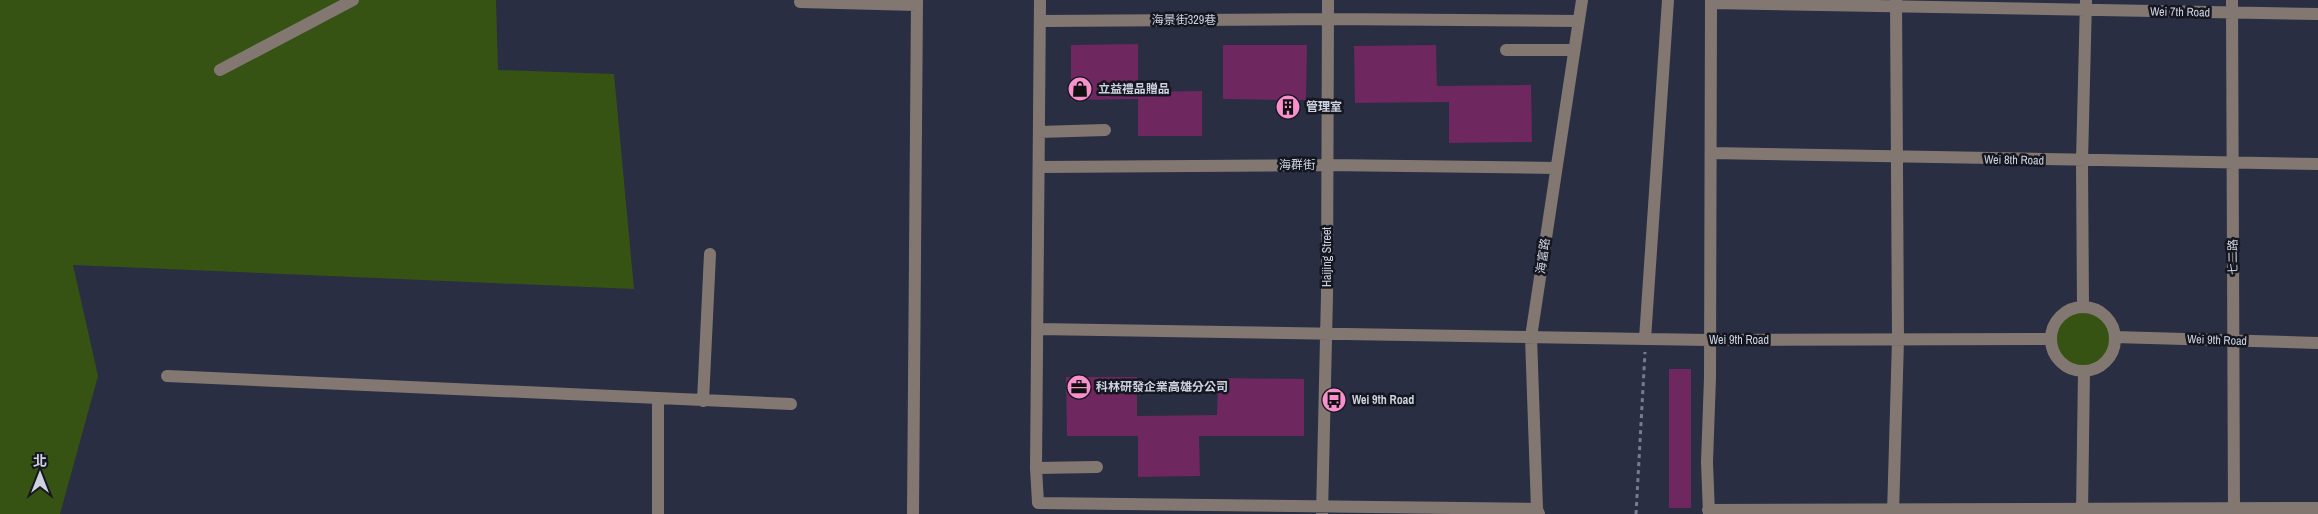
<svg xmlns="http://www.w3.org/2000/svg" width="2318" height="514" font-family="'Archivo Narrow','Noto Sans TC',sans-serif">
<rect width="100%" height="100%" fill="#292e43"/>
<path fill="#365314" d="M0 0H496L498 70 614 74 634 289 73 265 98 376 60 514H0Z
M2056 339a27 27 0 1 1 54 0a27 27 0 1 1-54 0Z"/>
<path fill="#6e275f" d="M1138 44V92L1202 91V136H1138V99L1071 100V45Z
M1223 45H1307L1306 100H1296V115H1281V100L1223 99Z
M1436 45 1437 86 1531 85 1532 142 1449 143V102L1355 103 1354 46Z
M1669 369H1691V508H1669Z
M1066 377H1137V416L1217 415 1218 378 1304 379V436H1199L1200 476 1138 477V436H1067Z"/>
<g fill="none" stroke-linecap="round" stroke-linejoin="round">
<path stroke="#787c8e" stroke-width="3" stroke-dasharray="4 4" stroke-linecap="butt" d="M1636 514 1645 352"/>
<path stroke="#837871" stroke-width="12" d="M1040 0 1036 468 1038 503 1537 509
M2232 0 2234 514
M800 2 917 5
M1711 3 2318 14
M1040 21 1328 19 1579 21
M1506 50H1574
M220 70 353 0
M1039 132 1105 130
M1711 153 2318 164
M1039 167 1327 165 1556 168
M2051 339a32 32 0 1 1 64 0a32 32 0 1 1-64 0Z
M2083 307 2082 161 2086 0
M1038 329 1709 340 2050 339
M2115 337 2318 343
M1645 339 1668 0
M167 376 791 404
M703 401 710 254
M1036 468 1097 467
M1708 510 2318 508
M658 514V399
M913 514 917 0
M1322 514 1327 295 1328 0
M1539 514 1537 509 1531 337 1582 0
M1709 514 1707 462 1710 378 1711 0
M1893 514 1898 340 1896 0
M2082 514 2084 371"/>
</g>
<defs>
<symbol id="shop-disc" viewBox="-11 -11 22 22"><circle r="9.5" fill="#f890cc" stroke="#141620"/><path d="M-5-2.5h2.3a2.7 3.5 0 0 1 5.4 0H5L5.5 6h-11ZM-1.5-2.5h3a1.5 2.3 0 0 0-3 0Z" fill="#111"/></symbol>
<symbol id="building-disc" viewBox="-11 -11 22 22"><circle r="9.5" fill="#f890cc" stroke="#141620"/><path d="M-4-6H4V6H1V3H-1V6H-4ZM-2.5-4.3h1.7v1.8h-1.7ZM.8-4.3h1.7v1.8H.8ZM-2.5-1h1.7V.8h-1.7ZM.8-1h1.7V.8H.8Z" fill="#111"/></symbol>
<symbol id="office-disc" viewBox="-11 -11 22 22"><circle r="9.5" fill="#f890cc" stroke="#141620"/><path d="M-6-3h4V-5.5h4V-3h4V5H-6ZM-1-4.5V-3h2v-1.5ZM-6 0V1H6V0Z" fill="#111"/></symbol>
<symbol id="bus-disc" viewBox="-11 -11 22 22"><circle r="9.5" fill="#f890cc" stroke="#141620"/><path d="M-5-6H5V4H4V6H2V4H-2V6H-4V4H-5ZM-3.5-4V0h7V-4ZM-3.5 1.2v1.5H-2V1.2ZM2 1.2v1.5H3.5V1.2Z" fill="#111"/></symbol>
</defs>
<g fill-rule="evenodd">
<use href="#shop-disc" x="1066" y="75" width="28" height="28"/>
<use href="#building-disc" x="1274" y="93" width="28" height="28"/>
<use href="#office-disc" x="1065" y="373" width="28" height="28"/>
<use href="#bus-disc" x="1320" y="386" width="28" height="28"/>
</g>
<g text-anchor="middle" dominant-baseline="central" stroke-width="5" stroke-linejoin="round" paint-order="stroke">
<g font-size="12" fill="#ced2e0" stroke="#141620">
<text transform="translate(2180 12) rotate(1)">Wei 7th Road</text>
<text x="1184" y="20">海景街329巷</text>
<text transform="translate(2014 160) rotate(1)">Wei 8th Road</text>
<text x="1297" y="165">海群街</text>
<text transform="translate(1543 256) rotate(-82)">海富路</text>
<text transform="translate(1327 257) rotate(-90)">Haijing Street</text>
<text transform="translate(2233 257) rotate(-91)">七二路</text>
<text x="1739" y="340">Wei 9th Road</text>
<text transform="translate(2217 340) rotate(2)">Wei 9th Road</text>
</g>
<g font-size="12" font-weight="bold" fill="#ced2e0" stroke="#141620" text-anchor="start">
<text x="1098" y="89">立益禮品贈品</text>
<text x="1306" y="107">管理室</text>
<text x="1096" y="387">科林研發企業高雄分公司</text>
<text x="1352" y="400">Wei 9th Road</text>
</g>
</g>
<g transform="translate(40 474)" stroke="#141620" stroke-width="4" paint-order="stroke">
<path d="M0-4L9 19L0 12L-9 19Z" fill="#ced2e0"/>
<text y="-8" font-size="14" font-weight="bold" text-anchor="middle" fill="#ced2e0">北</text>
</g>
</svg>
